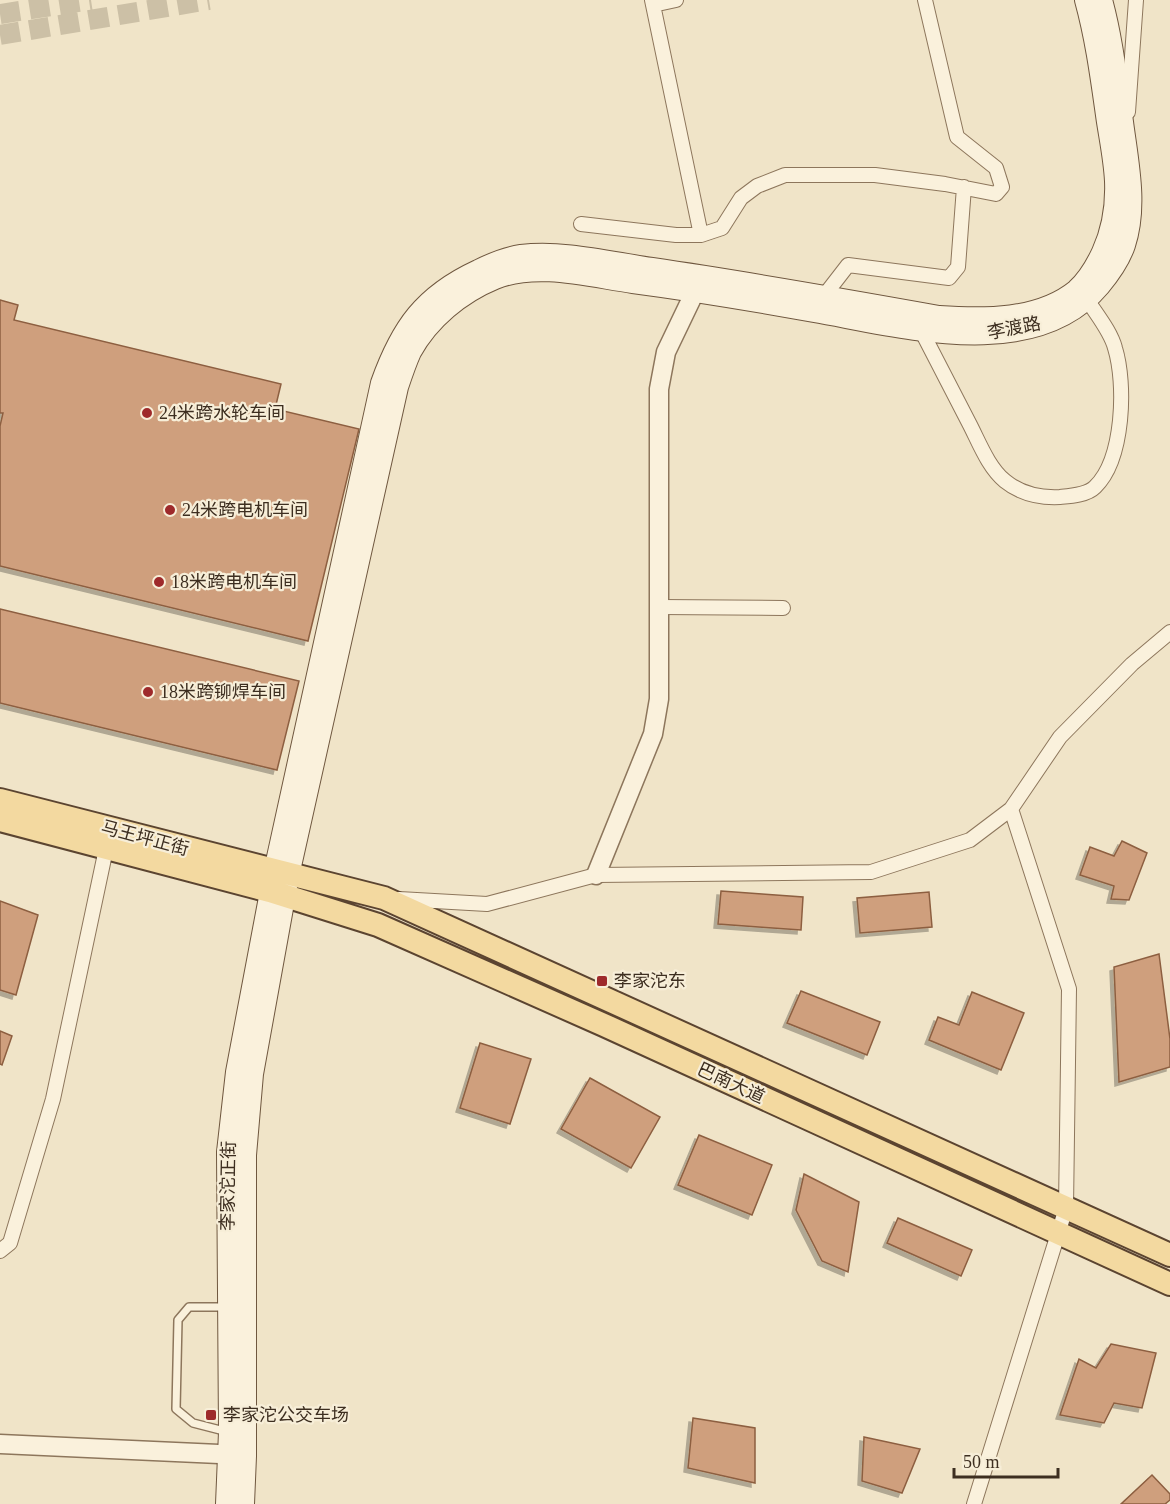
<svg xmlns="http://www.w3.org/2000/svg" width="1170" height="1504" font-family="'Times New Roman','Noto Sans SC',serif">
<defs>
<filter id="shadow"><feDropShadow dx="-4" dy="4" stdDeviation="0" flood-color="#0004"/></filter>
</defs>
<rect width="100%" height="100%" fill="#f0e4c8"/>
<path fill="#cf9f7d" stroke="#8d5f41" stroke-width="1.5" filter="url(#shadow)" d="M0 300 18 305 14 320 281 384 275 409 359 429 308 641 0 566V426L3 413H0Z
M0 609 299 681 277 770 0 703Z
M1122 841 1147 853 1129 900 1111 899 1114 886 1080 875 1090 847 1114 856Z
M721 891 803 897 801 930 718 924Z
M929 892 932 927 860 933 857 898Z
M0 901 38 915 16 995 0 990Z
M1159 954 1170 1039V1067L1119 1082 1114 967Z
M801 991 880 1022 867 1055 787 1023Z
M972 992 1024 1013 1001 1070 929 1040 938 1017 959 1025Z
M0 1031 12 1036 2 1065 0 1064Z
M480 1043 531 1059 510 1124 460 1108Z
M590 1078 660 1117 631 1168 561 1129Z
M699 1135 772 1165 752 1215 678 1185Z
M804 1174 859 1202 848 1272 822 1261 796 1210Z
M898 1218 972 1250 961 1276 887 1243Z
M1111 1344 1156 1353 1142 1408 1114 1403 1104 1423 1060 1415 1079 1359 1096 1368Z
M693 1418 755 1428V1483L688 1468Z
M864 1437 920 1449 902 1493 862 1481Z
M1152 1475 1170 1494V1500L1165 1504H1121Z"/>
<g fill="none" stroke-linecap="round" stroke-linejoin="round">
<path stroke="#ccc0a6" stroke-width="20" stroke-dasharray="20 10" stroke-linecap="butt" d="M0 14 91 0
M0 35 209 0"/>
<defs>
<path id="service" d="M227 1307H189L178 1320 176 1409 193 1423 228 1432"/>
<path id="minor" d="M652 0 701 235
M653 5 676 0
M1128 112 1136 0
M581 224 676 235H701L722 228 741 198 757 186 785 175H875L945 184 996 194 1002 187 996 168 957 137 925 0
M824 296 848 265 949 278 958 267 964 187
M921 330C937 361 953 392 969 423 979 442 988 467 1005 481 1021 494 1040 498 1060 497 1071 496 1087 495 1095 487 1124 459 1126 384 1115 348 1111 332 1097 315 1088 301
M660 607 783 608
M399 899 487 904 596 875 871 872 970 840 1011 809 1060 737 1132 664 1170 632
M0 1251 10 1243 53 1099 106 849
M974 1504 1066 1208 1069 989 1011 809"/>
<path id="tertiary" d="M596 875 653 734 659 699V389L666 352 701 279
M0 1444 241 1455"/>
<path id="secondary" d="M226 1504 229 1432 227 1152 236 1072 274 871 381 383C401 327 424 295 478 270 492 263 507 257 521 255 564 250 610 262 652 268 748 282 844 299 939 316 984 319 1039 320 1076 290 1087 280 1096 265 1102 252 1112 230 1116 205 1115 181 1114 161 1110 141 1107 122 1101 80 1096 40 1085 0
M244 1504 246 1456V1155L253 1074 289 875 398 387C402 375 406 363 411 352 429 319 461 293 495 279 537 262 590 277 633 283 694 291 754 301 814 312 901 327 1034 365 1100 286 1110 274 1120 260 1125 245 1138 206 1128 161 1123 122 1117 81 1113 40 1102 0"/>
<path id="primary" d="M0 800 384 898 1170 1255
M0 820 270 891 378 925 604 1025 1170 1284"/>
</defs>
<use href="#service" stroke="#8d765c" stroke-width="10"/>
<use href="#minor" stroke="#8d765c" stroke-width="16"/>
<use href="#tertiary" stroke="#8d765c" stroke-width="21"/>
<use href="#secondary" stroke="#6f573f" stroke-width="22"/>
<use href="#primary" stroke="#5b4430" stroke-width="26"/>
<use href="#service" stroke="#faf1dc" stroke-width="7"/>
<use href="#minor" stroke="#faf1dc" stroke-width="14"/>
<use href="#tertiary" stroke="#faf1dc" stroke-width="18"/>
<use href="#secondary" stroke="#faf1dc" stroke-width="20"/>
<use href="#primary" stroke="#f3d9a0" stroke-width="22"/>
</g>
<g fill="#9e2a2b" stroke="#f7eed8" stroke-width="2">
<circle cx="147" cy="413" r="6"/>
<circle cx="170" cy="510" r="6"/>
<circle cx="159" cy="582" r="6"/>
<circle cx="148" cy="692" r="6"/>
<rect x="596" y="975" width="12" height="12" rx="3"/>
<rect x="205" y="1409" width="12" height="12" rx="3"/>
</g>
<g text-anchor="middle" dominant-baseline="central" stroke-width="4.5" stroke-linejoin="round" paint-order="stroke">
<g font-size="18" fill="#3d2e20" stroke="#f7eed8">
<text transform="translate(1014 328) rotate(-11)">李渡路</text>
<text transform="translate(145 838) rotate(15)">马王坪正街</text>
<text transform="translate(731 1083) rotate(25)">巴南大道</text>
<text transform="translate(228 1186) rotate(-89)">李家沱正街</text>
</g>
<g font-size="18" fill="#3d2e20" stroke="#f7eed8" text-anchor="start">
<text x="159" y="413">24米跨水轮车间</text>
<text x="182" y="510">24米跨电机车间</text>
<text x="171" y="582">18米跨电机车间</text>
<text x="160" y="692">18米跨铆焊车间</text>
<text x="614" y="981">李家沱东</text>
<text x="223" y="1415">李家沱公交车场</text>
</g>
</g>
<path d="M954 1468v9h104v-9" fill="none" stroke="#3d2e20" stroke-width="3"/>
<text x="963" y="1468" font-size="18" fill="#3d2e20" stroke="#f7eed8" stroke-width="4.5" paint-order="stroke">50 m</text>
</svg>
